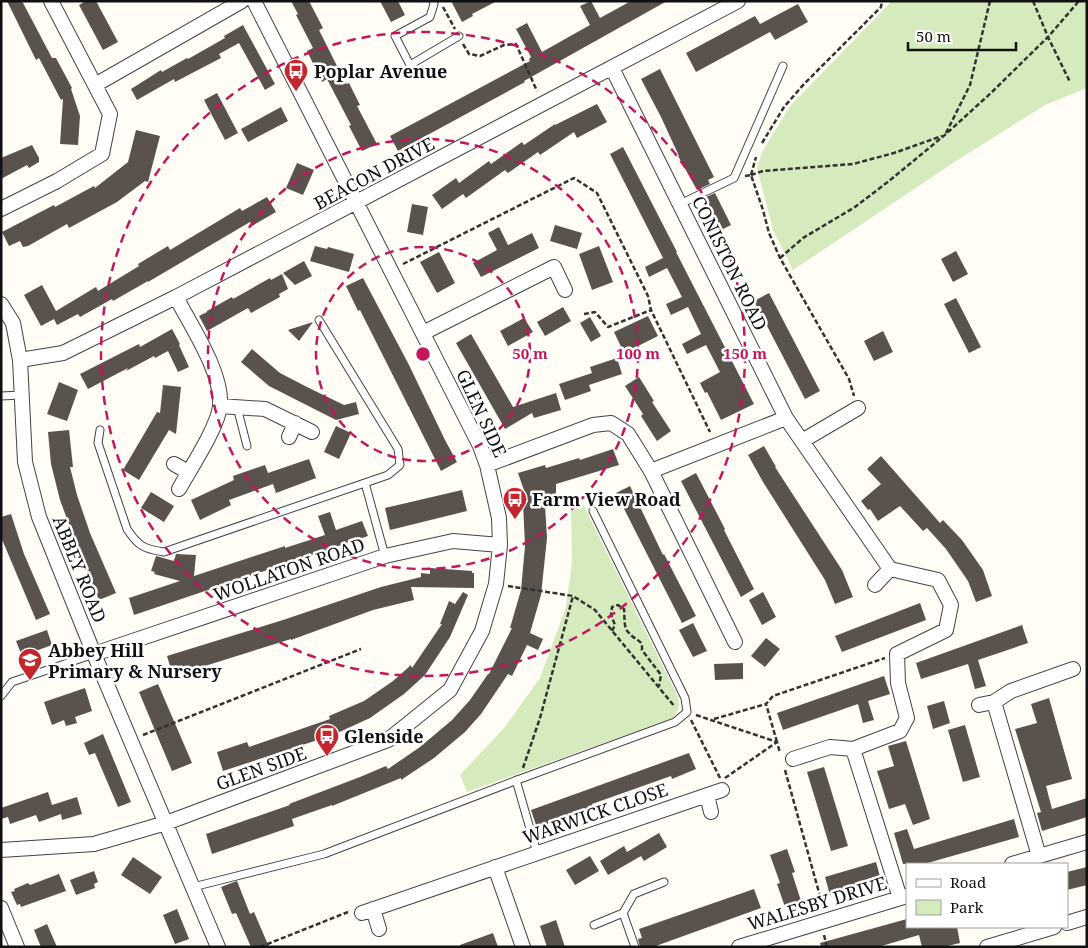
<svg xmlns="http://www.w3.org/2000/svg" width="1088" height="948" font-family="'Noto Serif',serif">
<rect width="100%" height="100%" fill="#fffdf5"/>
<path fill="#d5ebbd" d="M892 1H1087V88L1045 105 956 161 793 270 773 230 757 168 762 152 790 106Z
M581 500 678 697C680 706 679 711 673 718L467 792 460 775 505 727 540 678 566 607 572 562 571 502Z"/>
<path fill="#5a524d" d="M7 1H22L52 58H56L72 88 71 89 80 116 78 145 60 144 63 99 61 100 39 58 36 60Z
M86 1H96L118 42 103 50 79 5Z
M291 1H309L323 28 319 30 346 84 349 83 360 105 357 106 377 144 362 151 349 126 351 125 327 79 322 82 307 51 313 48 296 15 298 14Z
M380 1H398L405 15 391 22Z
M451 1H497L472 14 473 16 462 22Z
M591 1 600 18 631 1H667L524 81 525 82 398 151 390 136 530 61 529 59 531 57 516 29 527 23 542 52 590 25 580 6Z
M798 4 808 22 775 40 770 32 696 72 686 53 755 16 760 24Z
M243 25 275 84 265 90 239 43 219 54 221 58 175 82 174 79 137 100 131 89 161 70 162 72 187 58 188 59 225 38 224 36Z
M660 69 714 177 708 180 710 184 697 190 678 156H679L661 117 641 79Z
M217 93 238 133 225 140 204 100Z
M597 104 607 122 577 138 574 132 540 155 538 152 508 173 505 170 466 198 463 194 442 209 432 195 456 178 459 183 489 161 491 164 522 142 524 145 555 124V125Z
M281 107 288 121 248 142 241 129Z
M136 130 160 136 148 182 145 181 117 202 69 228 67 224 28 246 23 247 20 241 9 246 2 232 54 205 55 207 94 186 95 188 128 162Z
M32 145 39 158V162L29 168 27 165 1 179V158Z
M623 147 677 252H676L754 404 721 420 707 392 705 393 700 383 720 372 706 345 687 354 682 344 701 334 688 307 671 315 666 304 682 297 667 268 649 277 645 267 663 258 610 154Z
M297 163 314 170 303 195 286 188Z
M715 193 731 225 717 232 702 199Z
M267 197 276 212 252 226 250 222 148 282V281L113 301 112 299 80 317 78 314 57 325 54 319 41 326 24 295 42 285 56 311 96 287 98 291 139 266 138 264 168 246 170 250 240 208 242 211Z
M412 204 428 207 423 235 407 232Z
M555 225 582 233 577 249 550 241Z
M499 227 508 245 532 233 539 248 481 277 473 263 497 250 488 233Z
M315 246 327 249 328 247 354 254 349 272 310 261Z
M599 246 613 282 592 290 579 254Z
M956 251 968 274 953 282 941 259Z
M439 252 455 283 437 293 420 262Z
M304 261 312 276 295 285 283 273Z
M282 274 288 289 279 294 280 297 251 313 248 308 207 331 199 316 207 312V311L232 297 233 299 270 278 271 280Z
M363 278 409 365 445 440 457 462 441 471 360 310 358 311 346 286Z
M769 293 820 391 805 399 754 301Z
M956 298 981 347 969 353 944 304Z
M563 307 571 321 545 336 537 322Z
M648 316 658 336 624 353 614 332Z
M590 317 601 336 591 342 580 323Z
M524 318 533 332 508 346 500 331Z
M313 322 299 341 288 330Z
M172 329 180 344 179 345 189 367 178 372 168 351 155 358 154 356 126 371 128 368 88 389 80 374 139 344 140 347Z
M883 331 893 352 874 361 864 341Z
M471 334 513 407 556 393 561 410 534 418 532 413 505 429 456 343Z
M252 349 280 373 307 387 344 405 356 402 359 414 336 420 269 386 241 362Z
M617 358 622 374 589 385 591 391 565 400 559 384 592 373 590 367Z
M639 377 654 401 652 402 671 431 657 441 641 416 643 414 625 386Z
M59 382 78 390 67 421 47 414Z
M163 385 181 387 176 434 169 430 139 480 123 470 157 412 160 413Z
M336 426 351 433 339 459 324 452Z
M69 430 73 467H70L77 495 90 533 116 593 99 600 73 535 60 500 51 464 48 432Z
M764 446 776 467H775L842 570 853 597 835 604 825 580 763 482 748 455Z
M613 449 619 465 556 484V504L545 505 547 538 541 595 530 633 543 639 538 650 527 645 512 676 508 674 481 714 465 732 434 758 401 780V778L332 806V805L292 819 294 826 212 854 206 834 290 805 289 804 360 777 386 766 388 769 420 747 452 720 470 700 488 674H489L512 628H510L521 590 525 546 523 503 528 502 518 473 545 465 546 468 579 458 580 460Z
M881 456 940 523 943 520 962 540 983 570 992 596 976 602 968 581 946 549 927 528 923 531 900 506 878 521 870 509 868 510 861 501 881 484 867 469Z
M309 459 316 478 276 493 273 484 229 500 231 505 200 520 191 500 234 480 233 476 265 465 268 473Z
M696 473 725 529 724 530 754 589 741 597 681 481Z
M630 486 663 555 664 554 696 616 682 623 616 493Z
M462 490 467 511 390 530 385 508Z
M151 492 174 506 164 522 141 508Z
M330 512 336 530 362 521 368 536 134 615 129 598 180 581 154 574 155 572 151 571 156 556 174 561 176 554 196 555 194 576 285 546V548L325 535 318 516Z
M11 514 24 554 50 614 36 620 1 537V517Z
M430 568 472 571V573H474V588L411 587 414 600 373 610 291 640V639L173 676 167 656 283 620 381 587 421 577V573L430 574Z
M463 592 468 595 450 637 425 675 404 694 370 718 333 735 223 771 217 752 247 742 249 747 330 719 329 716 364 701 393 681 411 665 412 668 442 624H440L449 601 455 604Z
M763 592 776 617 762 625 749 600Z
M920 603 926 620 842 652 835 636Z
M693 623 707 651 693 657 679 630Z
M1022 625 1028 643 978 660 986 686 975 689 968 664 921 679 916 663Z
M47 630 52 645 22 656 16 641Z
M766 638 780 649 765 667 751 656Z
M743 663V679L715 680 714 664Z
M884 676 890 694 868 701 874 720 863 723 858 704 783 730 777 713Z
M158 684 192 763 172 771 139 692Z
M85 688 92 711 75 717 77 723 66 726 64 720 52 725 44 702Z
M1049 698 1072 779 1046 786 1052 809 1087 798V817L1042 831 1037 813 1041 812 1015 729 1037 723 1031 704Z
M944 701 950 723 933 729 927 706Z
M965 725 980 777 963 782 948 730Z
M103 734 131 802 118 807 95 753 89 755 84 743Z
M906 741 930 819 913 825 905 804 889 809 877 771 894 766 888 746Z
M689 753 696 769 672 779 671 776 592 804 593 808 537 828 531 810Z
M824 767 848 846 831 851 807 772Z
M48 792 52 805 77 797 82 814 62 820 61 814 39 822 36 815 10 824 8 817 1 819V808Z
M1014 819 1019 837 924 864H903L894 833 907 829 914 849Z
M659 833 667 847 644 861 641 856 608 875 600 861 624 846 627 852Z
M787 849 795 872 792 873 801 901 785 907 777 884 780 883 770 855Z
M590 856 599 871 575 885 566 870Z
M133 857 162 877 150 894 121 875Z
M876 862 881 880 830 895 825 877Z
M1087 867V885L1067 890V872Z
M94 871 98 882 94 884 95 888 76 895 70 880Z
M59 874 66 891 21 907 20 904 17 905 11 892 15 891 14 889 28 883 30 885Z
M237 881 250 914 254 912 269 947H251L236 913 232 914 221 887Z
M754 889 761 908 653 947H640L638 939 642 938 639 929Z
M177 909 189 939 175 944 163 915Z
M907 919V927H957L960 943 943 947H922L919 935 878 947H821L820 943Z
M556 920 565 947H547L540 926Z
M47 924 57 947H41L34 930Z
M493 933 498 947H460V945Z"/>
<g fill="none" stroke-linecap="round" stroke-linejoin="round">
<defs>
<path id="service" d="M433 1 434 4 430 17 395 36 410 65 459 36
M680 204 734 178 783 66
M1 396 22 395
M237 407 247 446
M100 430 98 443 127 529C138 546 144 549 164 552L388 475 400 465 398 449 319 320
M365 483 385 556
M1 696 12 682 94 654
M516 780 537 853
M193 887 324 854 520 779 675 722 687 712 685 698 593 511
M623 913 635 947
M594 925 623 913 634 894 664 882"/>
<path id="minor" d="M612 68 786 418 890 569
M95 85 242 1
M1 209 57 181 102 154 110 114 51 1
M176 297C191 326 223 373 220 406 218 427 190 469 179 489
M1 304 13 323 20 360 25 462 39 517 94 654 218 947
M423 333 554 267 565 290
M20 360 63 353 176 297 738 1
M220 406 265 409 312 432
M289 437 295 423
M802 441 858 408
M174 464 188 472
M487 465 593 425 611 423 628 434 651 471 735 642
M651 471 786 418
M875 585 890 569
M94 654 385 556 453 541 500 545
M979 705 994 702
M853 749 900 898
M793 759 830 747 853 749 900 731 907 718 898 683 897 654 946 630 951 605 938 580 890 569
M707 795 711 812
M1 850 94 844 166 823 388 740 450 690 482 631 496 584 500 545 499 518 487 465 480 446 254 1
M1039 856 994 702 1011 691 1073 669
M1012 864 1087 842
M495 867 523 947
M1 908 17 947
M373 909 379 929
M362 913 722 790
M1067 923 1087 917
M739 947 907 896
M987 947 1054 927"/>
</defs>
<use href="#service" stroke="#444" stroke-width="9"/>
<use href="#minor" stroke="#444" stroke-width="16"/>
<path stroke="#333" stroke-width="2.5" stroke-dasharray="5 2.5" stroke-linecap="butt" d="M1033 1 1048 37 1070 82
M443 7 455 29
M463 44 469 54 480 56 504 45 516 44 537 91
M946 133 970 85 990 1
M762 143 784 107 804 84 881 7 882 1
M751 175 763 171 853 164 894 153 942 136
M751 175 756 157
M745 176 751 175 763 210 769 233 780 258 849 379 854 396
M780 258 803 238 855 207 889 181 946 134 992 92 1048 37 1079 1
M403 264 574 178 597 193 648 296 651 310 710 432
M584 314 595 312 608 327 651 310
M508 586 573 596 595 610 675 707
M612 631 615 625 611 615 612 607 618 605 624 609C625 617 623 628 629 633 633 638 638 639 642 644V650L661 675 659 686
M696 715 777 742
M714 719 766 704
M691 720 720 778
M143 735 361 649
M777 742 766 704 773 696 885 658
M523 768 540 718 573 596
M785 770 823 907
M725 778 777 742 780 753
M824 935 827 947
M260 947 348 912"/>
<use href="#service" stroke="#fff" stroke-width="7"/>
<use href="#minor" stroke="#fff" stroke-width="14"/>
</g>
<g fill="none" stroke="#c2185b" stroke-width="2.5" stroke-dasharray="9 6">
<circle cx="423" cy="354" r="107"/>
<circle cx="423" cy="354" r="215"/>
<circle cx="423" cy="354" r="322"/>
</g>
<defs>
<symbol id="bus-pin" viewBox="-11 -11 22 30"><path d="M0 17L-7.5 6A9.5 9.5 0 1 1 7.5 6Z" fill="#c4262e" stroke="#fff"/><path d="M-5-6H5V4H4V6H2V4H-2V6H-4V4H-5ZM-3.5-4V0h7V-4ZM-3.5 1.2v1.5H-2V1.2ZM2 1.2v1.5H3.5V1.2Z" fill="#fff"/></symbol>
<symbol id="school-pin" viewBox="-11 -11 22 30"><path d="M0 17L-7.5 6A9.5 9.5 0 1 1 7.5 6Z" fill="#c4262e" stroke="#fff"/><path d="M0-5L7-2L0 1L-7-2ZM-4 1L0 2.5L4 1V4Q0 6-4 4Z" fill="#fff"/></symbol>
</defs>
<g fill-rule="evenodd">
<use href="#bus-pin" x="282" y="57" width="28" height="38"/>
<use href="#bus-pin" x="501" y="485" width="28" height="38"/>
<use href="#school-pin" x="16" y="646" width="28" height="38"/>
<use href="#bus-pin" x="313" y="722" width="28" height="38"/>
</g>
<g text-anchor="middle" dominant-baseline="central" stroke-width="5" stroke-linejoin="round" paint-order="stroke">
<g font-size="18" font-weight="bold" fill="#111" stroke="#fff" text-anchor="start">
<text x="314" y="71">Poplar Avenue</text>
<text x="532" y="499">Farm View Road</text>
<text x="48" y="650">Abbey Hill<tspan x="48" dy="21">Primary &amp; Nursery</tspan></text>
<text x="344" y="736">Glenside</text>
</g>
<g font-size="18" fill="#111" stroke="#fff">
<text transform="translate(374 173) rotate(-28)">BEACON DRIVE</text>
<text transform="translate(730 263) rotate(64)">CONISTON ROAD</text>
<text transform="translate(482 413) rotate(65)">GLEN SIDE</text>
<text transform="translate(80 569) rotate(68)">ABBEY ROAD</text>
<text transform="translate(289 569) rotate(-19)">WOLLATON ROAD</text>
<text transform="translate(261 768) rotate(-20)">GLEN SIDE</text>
<text transform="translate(595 813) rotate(-19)">WARWICK CLOSE</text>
<text transform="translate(817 903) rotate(-17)">WALESBY DRIVE</text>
</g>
</g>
<circle cx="423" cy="354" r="8" fill="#c2185b" stroke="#fff" stroke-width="2.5"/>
<g font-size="15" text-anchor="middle" font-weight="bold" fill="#c2185b" stroke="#fff" stroke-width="5" stroke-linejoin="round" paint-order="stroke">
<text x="530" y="359">50 m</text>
<text x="638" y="359">100 m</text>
<text x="745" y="359">150 m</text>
</g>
<rect width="1088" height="948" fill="none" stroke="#111111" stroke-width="5"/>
<rect x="906" y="863" width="162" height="65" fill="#ffffff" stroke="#a0a0a0"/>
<rect x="916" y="879" width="25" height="8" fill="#ffffff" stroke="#a0a0a0"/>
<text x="950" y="888" font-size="15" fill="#111111">Road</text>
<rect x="916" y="900" width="25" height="15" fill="#d5ebbd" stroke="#a0a0a0"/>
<text x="950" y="913" font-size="15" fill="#111111">Park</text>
<path d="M908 42v8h108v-8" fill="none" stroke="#111111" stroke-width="2.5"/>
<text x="916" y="42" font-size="15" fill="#111111" stroke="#ffffff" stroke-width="4" paint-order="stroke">50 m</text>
</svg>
